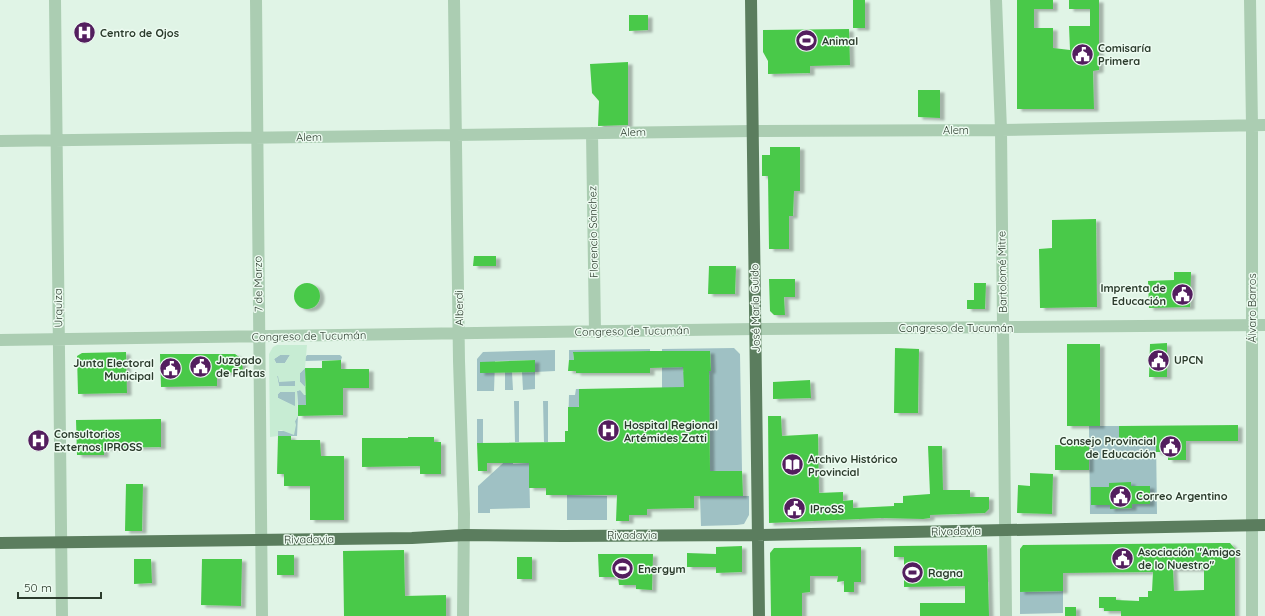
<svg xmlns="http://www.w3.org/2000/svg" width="1265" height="616" font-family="Quicksand,sans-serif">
<defs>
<filter id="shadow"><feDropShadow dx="4.5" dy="2.5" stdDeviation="1" flood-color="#0004"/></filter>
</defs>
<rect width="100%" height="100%" fill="#e0f4e6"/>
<path fill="#9fc1c4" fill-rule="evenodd" d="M734 348 740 354 742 471H710V426L660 427 662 387V367H683V372L711 371 710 351 662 352V349Z
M650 349V351L573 353 574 360H569V350Z
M555 350V371L535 372V389L523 390 522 372 535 360 495 361 494 391H477V359L483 352ZM480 362H490V372H480Z
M280 355H290L285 363H276L274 359Z
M307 355H340L342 357 341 360 305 361V358Z
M305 368V387L300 382V373Z
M505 372H512L513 390H505Z
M277 376 295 381V386H279Z
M576 389H579V405L576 431H568L569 395H575Z
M300 390 321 395 306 397V405H298L297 391Z
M280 392H295V407L278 398V394Z
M514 401H519V442H515Z
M543 401H548V442H544Z
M298 415 297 436H278V431H294L295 421Z
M477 419H483V443H477Z
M1089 426H1119V438H1156L1157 514H1090Z
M513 454V464L529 463 530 508 490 509V513H478V486Z
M567 495 607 496V520H567Z
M700 496H749V515L744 524 737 525 701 526Z
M1063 591V613L1020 614V592Z"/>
<path fill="#c7ecd3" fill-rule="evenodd" d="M277 345H307L305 368 300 373V382L305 387H321V395H304L300 390 297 391 298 416 295 421 296 425 294 435 281 430 278 431V436L270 437 269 354 273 347ZM280 355H290L285 363H276L274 359ZM277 376H278L279 382 295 381V386H279ZM280 392H295V406L278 398V394Z"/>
<path fill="#49c949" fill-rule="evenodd" filter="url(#shadow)" d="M853 0H865V28H853Z
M1017 0H1053V9H1034V28H1053V48L1070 50 1069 26H1090V9H1069V0H1099V70L1093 71 1094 109H1017Z
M629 15H648V30L629 31Z
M849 29 850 65 810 66V73L768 74V61L763 52V30Z
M628 62V125L598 126 599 101 592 93 590 64Z
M918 90H940V118L918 117Z
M770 147H800V191H794L793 216H789V249H769L768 176H762V155H770Z
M1096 219 1097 307 1040 308 1039 249 1052 248V220Z
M474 256H496V266H473Z
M709 266H736L735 294H708Z
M1174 272H1191L1190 307 1149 308 1148 281 1174 280Z
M769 279H795V297H784L785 315H774L770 311Z
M974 283H986L985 309H967V300H974Z
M294 296a13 13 0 1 1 26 0a13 13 0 1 1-26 0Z
M1167 343V377H1149L1150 344Z
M1067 344H1100V426H1067Z
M895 348 919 349 918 413H894Z
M650 351H710L711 371H709L710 471H742L743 496H694V508L647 509V515H629V521H616L617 495H546V488H529V463H487V471H478L477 443 565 442V431H568V407H579V389L684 387 683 367 650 368V373H576V371H568L569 360H574L573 352Z
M126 352 127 393 78 394 77 356 82 353Z
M160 354H235L242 359 243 372 217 373V386L161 387Z
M341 360V369H369V388H343V415L298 416V405H306L305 368H322V361Z
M535 360V372L480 373V362Z
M810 380 811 398 773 399V382Z
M768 416H781L782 436 818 434 819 493 843 492V501L853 500V508L894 506V503H903V496L930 494 928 446H942L943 490H970V497H989V509L985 513 930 515V518L923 519 882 518 769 523Z
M161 419V447L104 448V455H77L76 420Z
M1238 425V441H1186V460H1168V452H1156V438H1119V426Z
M278 436H291V440H320L321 456H344V520H310V486H284V474H277Z
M408 437H434V442H441V474H420V466L362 467V438H408Z
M1055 445H1089V470H1055Z
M1030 473 1053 474 1052 514 1017 513 1018 485 1030 486Z
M1131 482V486H1150V504H1132V508L1110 509V505H1091V487H1109V483Z
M126 484H143L142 531H125Z
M1221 543H1230L1235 549V616H1121V611H1104V608H1099V597H1116V600L1139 601V597H1148V591H1152L1153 572 1063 573V591L1020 592V549L1023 545ZM1173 569H1204V590L1174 591Z
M987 545 989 616H920V603H965V586L904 587V557H894V546Z
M742 546V572L716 573V567H687V553L716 554V547Z
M861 547V582H854V592H844V581L837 582 838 576H810V592L802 593V616H771L770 553 774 548Z
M404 550 405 596 446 595V616H344L343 551Z
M598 554H653L652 590 636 589V585H619L618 577H599Z
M277 555H294V575H277Z
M517 557H532V579H517Z
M134 559H151L152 583 134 584Z
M202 559H242L241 606 201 605Z
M1065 607H1076V616H1065Z"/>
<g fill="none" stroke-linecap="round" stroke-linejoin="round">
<path stroke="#abcdb2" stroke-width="12" d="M55 0 62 616
M256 0 262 616
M454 0 459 361 464 514 463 616
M996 0 1001 130 1006 616
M1250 0 1252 125V616
M592 133 595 332
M0 141 753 131 1001 130 1265 125
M0 340 756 329 1265 325"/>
<path stroke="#5b7d5e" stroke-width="12" d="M751 0 759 616
M0 543 412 538 465 535 563 536 757 535 1265 525"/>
</g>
<defs>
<symbol id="hospital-disc" viewBox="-11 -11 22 22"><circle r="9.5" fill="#531e5e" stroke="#edfbf1"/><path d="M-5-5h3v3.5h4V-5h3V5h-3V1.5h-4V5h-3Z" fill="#fff"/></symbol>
<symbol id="stadium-disc" viewBox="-11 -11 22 22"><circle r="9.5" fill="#531e5e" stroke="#edfbf1"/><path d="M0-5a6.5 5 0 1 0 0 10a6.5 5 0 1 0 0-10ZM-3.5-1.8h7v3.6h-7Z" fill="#fff"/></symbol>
<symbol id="civic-disc" viewBox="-11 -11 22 22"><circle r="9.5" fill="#531e5e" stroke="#edfbf1"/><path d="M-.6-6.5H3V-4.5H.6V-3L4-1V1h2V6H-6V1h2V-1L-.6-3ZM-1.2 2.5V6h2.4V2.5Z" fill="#fff"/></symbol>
<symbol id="library-disc" viewBox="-11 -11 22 22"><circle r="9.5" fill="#531e5e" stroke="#edfbf1"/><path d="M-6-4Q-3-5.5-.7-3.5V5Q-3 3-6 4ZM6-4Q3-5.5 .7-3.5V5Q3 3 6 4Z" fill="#fff"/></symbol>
</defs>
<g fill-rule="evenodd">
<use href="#hospital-disc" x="72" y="20" width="25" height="25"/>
<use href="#stadium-disc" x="794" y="28" width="25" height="25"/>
<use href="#civic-disc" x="1070" y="42" width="25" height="25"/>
<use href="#civic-disc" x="1170" y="282" width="25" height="25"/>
<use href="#civic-disc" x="1146" y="348" width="25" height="25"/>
<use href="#civic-disc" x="188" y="354" width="25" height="25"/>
<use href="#civic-disc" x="158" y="356" width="25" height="25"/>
<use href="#hospital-disc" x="596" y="418" width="25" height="25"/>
<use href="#hospital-disc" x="26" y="428" width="25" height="25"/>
<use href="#civic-disc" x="1158" y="434" width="25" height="25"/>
<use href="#library-disc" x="780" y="452" width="25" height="25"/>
<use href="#civic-disc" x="1108" y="484" width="25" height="25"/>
<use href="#civic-disc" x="782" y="496" width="25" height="25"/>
<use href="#civic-disc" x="1110" y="546" width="25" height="25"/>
<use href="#stadium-disc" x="610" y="556" width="25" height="25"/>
<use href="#stadium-disc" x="900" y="560" width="25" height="25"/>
</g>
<g text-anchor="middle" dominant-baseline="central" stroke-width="3" stroke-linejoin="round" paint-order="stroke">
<g font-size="11" font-weight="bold" fill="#2b3b2c" stroke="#edfbf1" text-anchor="start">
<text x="100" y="33">Centro de Ojos</text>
<text x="822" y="41">Animal</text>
<text x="1098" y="48">Comisaría<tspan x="1098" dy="13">Primera</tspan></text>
<text x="1166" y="288" text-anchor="end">Imprenta de<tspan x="1166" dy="13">Educación</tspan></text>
<text x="216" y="360">Juzgado<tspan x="216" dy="13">de Faltas</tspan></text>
<text x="1174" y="360">UPCN</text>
<text x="154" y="363" text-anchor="end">Junta Electoral<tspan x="154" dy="13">Municipal</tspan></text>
<text x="624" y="425">Hospital Regional<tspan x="624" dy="13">Artémides Zatti</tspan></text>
<text x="54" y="434">Consultorios<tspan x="54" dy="13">Externos IPROSS</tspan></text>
<text x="1156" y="441" text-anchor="end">Consejo Provincial<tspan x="1156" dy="13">de Educación</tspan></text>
<text x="808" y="459">Archivo Histórico<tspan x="808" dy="13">Provincial</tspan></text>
<text x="1136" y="496">Correo Argentino</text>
<text x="810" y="509">IProSS</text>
<text x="1138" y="552">Asociación "Amigos<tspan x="1138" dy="13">de lo Nuestro"</tspan></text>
<text x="638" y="569">Energym</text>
<text x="928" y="573">Ragna</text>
</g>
<g font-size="11" fill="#2b3b2c" stroke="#edfbf1">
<text x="956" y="130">Alem</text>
<text transform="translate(633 132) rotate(-1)">Alem</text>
<text transform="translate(309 137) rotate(-1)">Alem</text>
<text transform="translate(593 232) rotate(-91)">Florencio Sánchez</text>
<text transform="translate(1002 272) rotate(-91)">Bartolomé Mitre</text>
<text transform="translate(258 284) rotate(-91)">7 de Marzo</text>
<text transform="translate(58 308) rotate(-91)">Urquiza</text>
<text transform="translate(459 308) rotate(-91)">Alberdi</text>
<text transform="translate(755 308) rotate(-91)">José María Guido</text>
<text transform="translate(1252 308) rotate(-90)">Álvaro Barros</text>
<text x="956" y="328">Congreso de Tucumán</text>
<text transform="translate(632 331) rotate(-1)">Congreso de Tucumán</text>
<text transform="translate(309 336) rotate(-1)">Congreso de Tucumán</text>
<text transform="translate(956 531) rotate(-1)">Rivadavia</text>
<text x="632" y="535">Rivadavia</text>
<text transform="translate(309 539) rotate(-1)">Rivadavia</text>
</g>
</g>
<path d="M18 592v6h83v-6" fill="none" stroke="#2b3b2c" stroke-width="2"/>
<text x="24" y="592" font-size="12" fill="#2b3b2c" stroke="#edfbf1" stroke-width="3" paint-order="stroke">50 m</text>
</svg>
